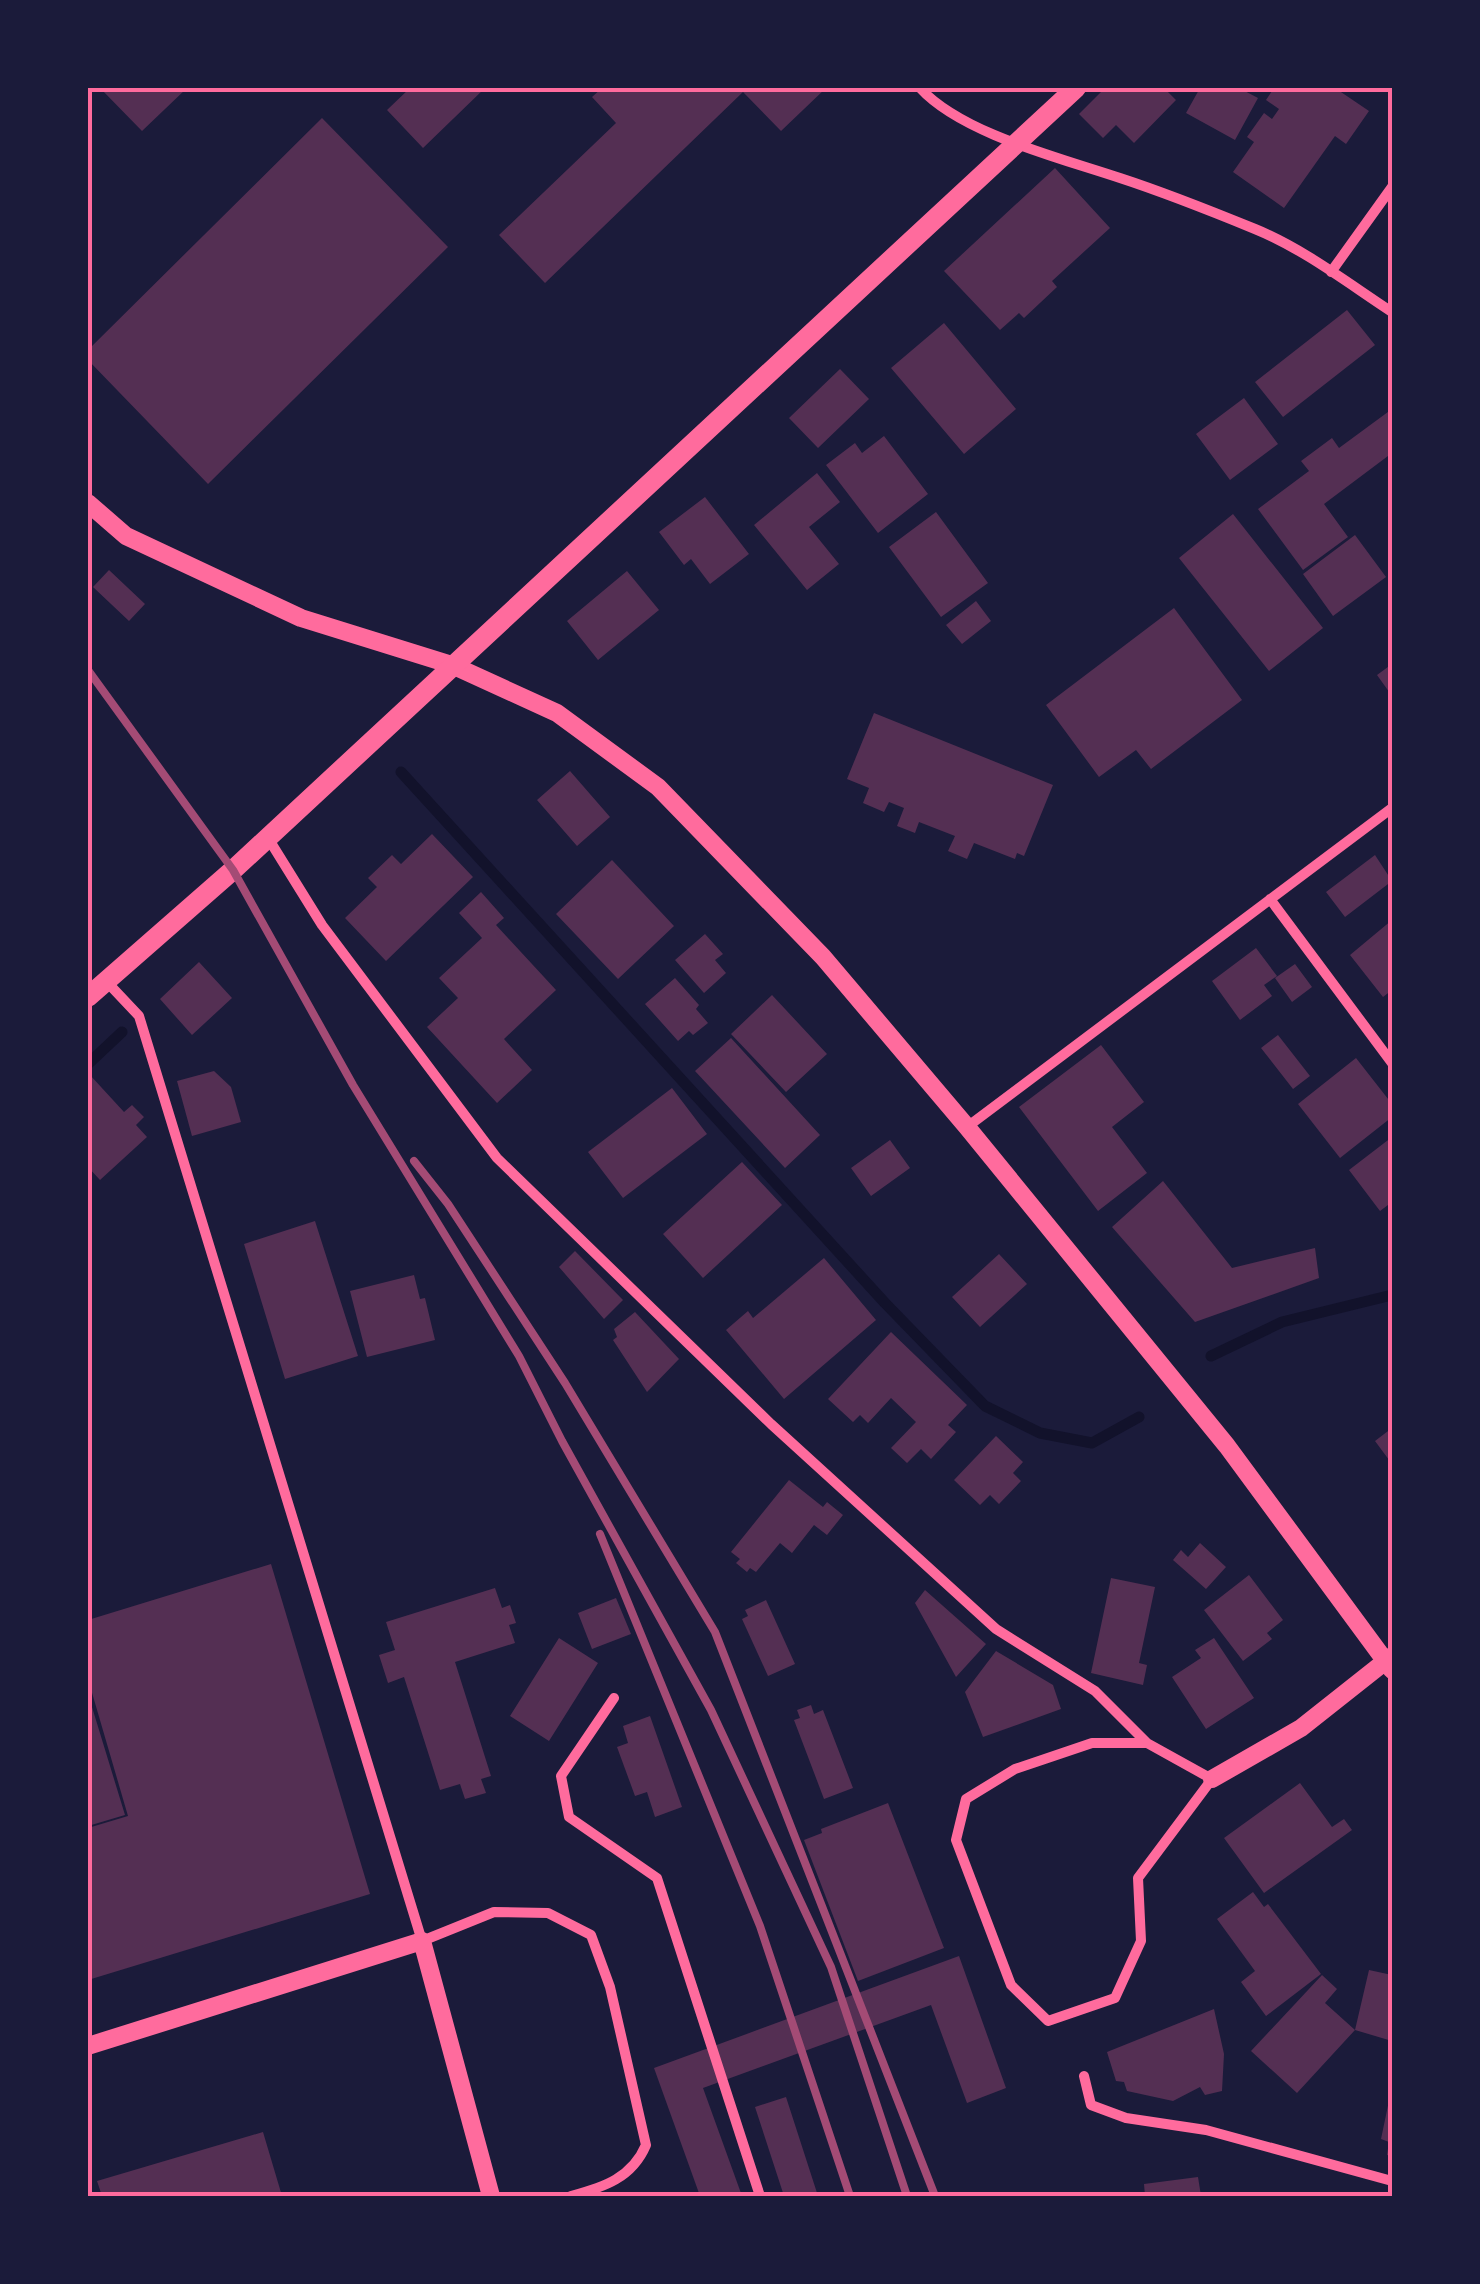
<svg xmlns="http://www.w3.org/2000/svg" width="1480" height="2284" font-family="'Source Sans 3',sans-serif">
<rect width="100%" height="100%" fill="#1b1b3a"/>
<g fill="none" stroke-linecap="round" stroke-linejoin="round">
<path stroke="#12122b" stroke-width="11" d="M401 772 885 1303 985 1406 1040 1433 1092 1443 1139 1417
M88 1064 122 1032
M1211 1356 1282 1322 1392 1295"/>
</g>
<path fill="#542f53" d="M100 88H187L142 131Z
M410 88H485L423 148 387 110Z
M602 88H826L781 131 743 92 545 283 499 235 616 123 592 97Z
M1105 88H1164L1176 100 1134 143 1116 125 1103 138 1079 114Z
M1200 88H1239L1258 98 1235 140 1186 113Z
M1274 88H1335L1369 111 1346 144 1335 136 1284 208 1233 172 1254 142 1247 137 1264 113 1272 119 1279 109 1266 100Z
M322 118 448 247 208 484 88 360V350Z
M1055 168 1110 228 1052 281 1057 287 1024 318 1019 313 1000 330 944 271Z
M1347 310 1375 345 1283 417 1255 382Z
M944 323 1016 409 964 454 891 368Z
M840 369 869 399 818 448 789 418Z
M1244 398 1278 444 1230 480 1196 434Z
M1392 409V453L1324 504 1348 537 1303 570 1258 509 1309 471 1301 461 1332 438 1339 448Z
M884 436 928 494 878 533 826 465 855 443 862 453Z
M817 473 840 502 809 527 839 564 807 590 754 525Z
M705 497 749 554 710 584 691 559 684 565 659 532Z
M936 512 988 583 941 617 889 547Z
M1233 514 1323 628 1269 671 1179 558Z
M1355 535 1386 577 1333 616 1303 574Z
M109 570 145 604 129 621 93 587Z
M627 571 659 610 598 660 567 621Z
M976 601 991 621 962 644 946 625Z
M1174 608 1242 700 1151 769 1136 750 1099 777 1046 705Z
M1392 664V696L1377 675Z
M874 713 1053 785 1024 856 1017 853 1015 859 974 843 967 859 948 851 955 836 919 822 915 833 897 826 904 808 889 802 884 812 863 803 869 788 847 779Z
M570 771 610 817 577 846 537 800Z
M432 834 473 877 386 961 345 918 377 887 368 878 392 855 401 864Z
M1375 855 1392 881 1345 917 1326 892Z
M612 860 674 926 618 979 556 914Z
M481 892 504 918 496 925 556 990 504 1039 532 1070 497 1103 427 1027 458 998 439 978 482 938 459 913Z
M1392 920V990L1383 997 1350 955Z
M705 934 723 954 715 960 726 973 704 993 675 960Z
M1256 948 1277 976 1264 985 1272 996 1240 1020 1212 981Z
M199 962 232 998 192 1035 160 999Z
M1295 964 1312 987 1292 1002 1275 978Z
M675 978 699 1005 696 1009 708 1023 693 1035 689 1031 678 1041 645 1004Z
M772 995 827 1054 786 1092 731 1034Z
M1278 1035 1310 1076 1293 1089 1261 1048Z
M731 1038 820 1135 785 1168 695 1071Z
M1101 1045 1144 1102 1112 1127 1147 1173 1098 1211 1019 1107Z
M1356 1058 1392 1104V1117L1340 1158 1298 1104Z
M214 1071 231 1087 241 1122 192 1136 177 1081Z
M90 1075 124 1112 132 1105 144 1117 136 1125 147 1137 100 1180 88 1167V1078Z
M672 1088 707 1134 623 1198 588 1152Z
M1392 1137V1202L1380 1211 1349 1170Z
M890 1140 910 1168 871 1196 851 1168Z
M742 1162 782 1205 703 1278 663 1234Z
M1163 1181 1232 1268 1315 1248 1319 1278 1195 1322 1112 1227Z
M315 1221 358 1356 285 1379 244 1244Z
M575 1251 623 1300 604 1319 559 1267Z
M999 1254 1027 1284 980 1327 952 1297Z
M824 1258 876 1320 784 1399 726 1330 748 1311 753 1318Z
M414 1275 420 1299 425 1298 435 1340 367 1357 350 1291Z
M635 1312 679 1359 647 1392 613 1340 617 1337 614 1329Z
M891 1332 967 1405 948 1425 956 1432 931 1459 921 1449 907 1463 891 1448 916 1422 891 1398 868 1423 860 1415 853 1422 828 1399Z
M1392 1428V1464L1375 1441Z
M996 1436 1023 1462 1013 1473 1021 1481 999 1504 990 1495 980 1505 954 1480Z
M789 1480 823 1507 827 1502 843 1515 827 1535 814 1525 792 1553 780 1543 756 1572 750 1568 747 1572 736 1563 740 1559 731 1552Z
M1200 1543 1226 1567 1206 1589 1173 1560 1181 1550 1188 1557Z
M271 1564 370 1894 88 1980V1828L128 1816 88 1679V1620Z
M1249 1575 1283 1620 1267 1633 1272 1639 1243 1661 1204 1610Z
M1111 1578 1155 1587 1139 1663 1147 1665 1143 1685 1091 1673Z
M495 1588 502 1608 510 1605 516 1623 509 1625 515 1643 455 1662 491 1776 481 1779 486 1793 465 1799 460 1784 440 1790 404 1677 388 1683 379 1655 395 1650 386 1622Z
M925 1590 986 1644 956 1677 915 1603Z
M616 1598 631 1634 592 1649 578 1613Z
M766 1600 795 1664 768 1676 742 1619 748 1616 745 1610Z
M559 1638 598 1663 549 1741 510 1716Z
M1214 1638 1254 1698 1206 1729 1172 1677 1201 1658 1195 1650Z
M996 1651 1053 1685 1061 1709 983 1737 965 1692Z
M88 1694 125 1815 88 1826Z
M811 1705 814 1714 823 1710 853 1788 824 1799 794 1720 800 1718 797 1710Z
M650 1716 682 1807 655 1817 647 1792 635 1796 617 1747 628 1743 623 1726Z
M1300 1783 1332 1827 1344 1819 1352 1830 1264 1893 1224 1838Z
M888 1803 944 1948 858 1981 804 1840 822 1833 821 1829Z
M1253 1892 1264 1907 1268 1904 1321 1974 1266 2016 1241 1982 1255 1971 1217 1919Z
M959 1956 1006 2088 967 2103 931 2005 703 2088 742 2196H700L654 2068Z
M1369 1970 1392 1975V2041L1355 2030 1297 2093 1251 2051 1322 1975 1337 1989 1325 2003 1355 2030Z
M1214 2009 1224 2054 1222 2091 1205 2095 1200 2087 1173 2101 1127 2091 1124 2082 1116 2081 1107 2052Z
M1391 2091 1392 2092V2156L1387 2155 1389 2142 1381 2139Z
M786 2097 818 2196H784L755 2107Z
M263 2132 282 2196H92L101 2193 97 2181Z
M1198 2177 1201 2196H1145L1144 2184Z"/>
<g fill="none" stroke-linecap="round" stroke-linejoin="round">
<path stroke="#ff6b9d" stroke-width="10" d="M920 88C962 134 1061 158 1120 178 1166 193 1211 211 1255 229 1304 249 1349 284 1392 312
M1331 272 1392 187
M268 838 322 925 497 1158 771 1424 996 1629 1095 1691 1147 1743
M1270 899 1392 1063
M106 981 139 1016 422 1941 494 1912 548 1913 591 1935 610 1987 646 2145C632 2178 604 2187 571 2196
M967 1127 1392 808
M614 1698 561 1776 569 1817 657 1878 760 2196
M1092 1743H1147L1212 1779 1138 1878 1141 1941 1115 1998 1048 2021 1011 1985 956 1840 966 1799 1015 1769Z
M1084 2076 1091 2105 1126 2118 1206 2130 1392 2181"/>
<path stroke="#ff6b9d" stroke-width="18" d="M88 503 126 536 301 618 452 665 557 713 658 787 823 957 967 1127 1227 1446 1392 1670
M1212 1779 1301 1728 1392 1656
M88 2046 422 1941 491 2196"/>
<path stroke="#ff6b9d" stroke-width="20" d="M88 997 233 870 1076 88"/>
<path stroke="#a44b75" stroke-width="8" d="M88 670 233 870 353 1085 519 1356 562 1441 711 1710 831 1967 907 2196
M414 1161 448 1204 565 1383 715 1632 935 2196
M600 1534 760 1926 850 2196"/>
</g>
<rect width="1480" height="2284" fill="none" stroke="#1b1b3a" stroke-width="180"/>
<rect x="90" y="90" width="1300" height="2104" fill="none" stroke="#ff6b9d" stroke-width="4"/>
</svg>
